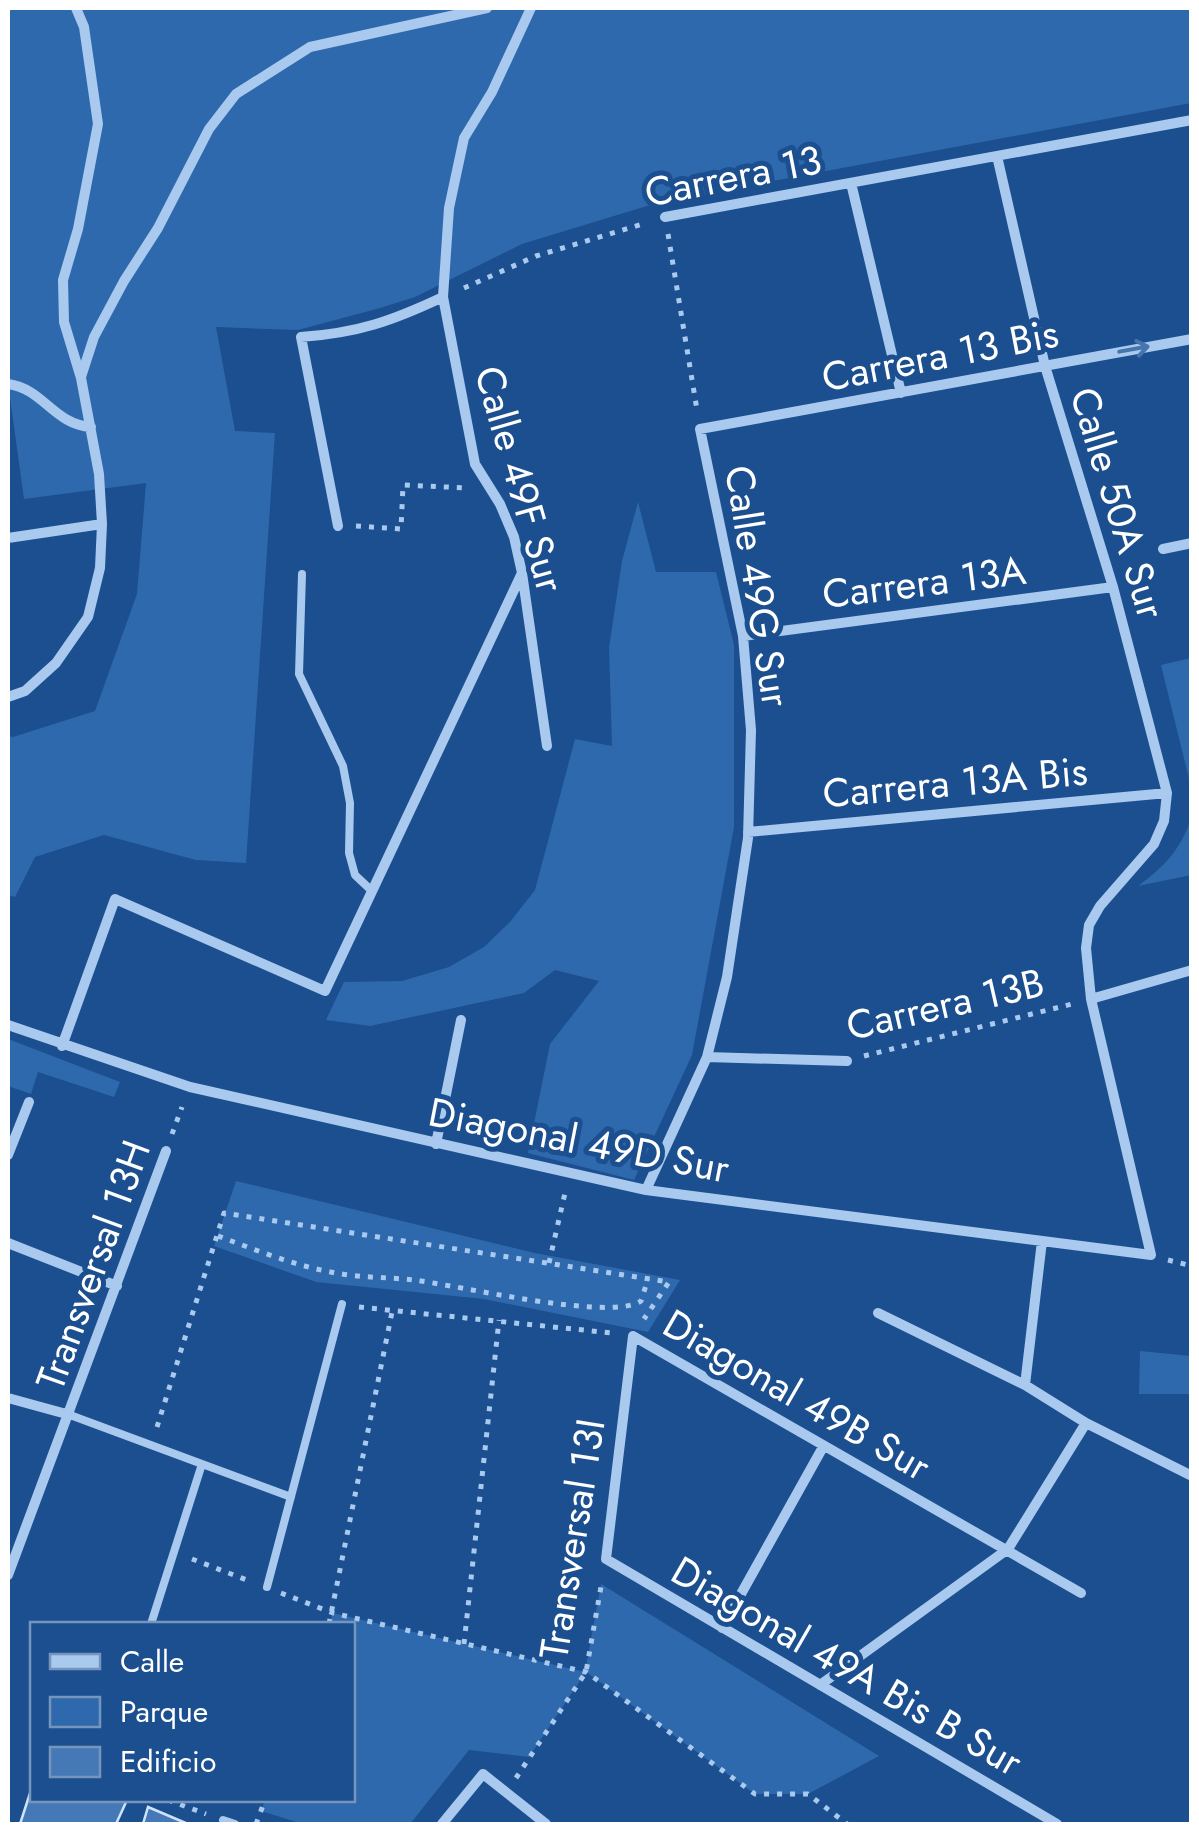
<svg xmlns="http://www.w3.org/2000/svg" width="1199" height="1832" font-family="Jost,sans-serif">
<rect width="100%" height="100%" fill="#1b4f8f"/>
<path fill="#2e69ad" d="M8 8H1191V103L660 202 522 244 415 297 380 308 298 330 216 327 235 431 275 433 246 863 196 860 104 835 35 857 15 897 8 895V736L13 737 95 711 137 594 146 483 24 499 8 383Z
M638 502 656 572H716L734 645V827L692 1055 634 1180 528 1153 550 1044 599 981 555 970 524 993 370 1026 326 1020 344 982 402 981 449 967 484 947 510 922 535 890 575 739 612 746 609 648 622 561Z
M1191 658H1192L1191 787 1161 665Z
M1191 819V875L1138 886C1165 866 1180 850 1191 819Z
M8 1039 120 1082 114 1097 38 1072 31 1094 8 1086Z
M236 1181 535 1253 680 1280 648 1332 484 1299 316 1282 214 1246Z
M1140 1351 1191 1356V1394H1139Z
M601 1584 879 1756 808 1794H755L586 1672 529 1757 469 1750 410 1824H303L261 1811 265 1800H352V1624H329L333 1613 585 1672Z"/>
<path fill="#4478b7" stroke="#cfe3fa" stroke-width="2.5" d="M32 1787V1800H127L116 1824H20Z
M148 1807 188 1824H143Z"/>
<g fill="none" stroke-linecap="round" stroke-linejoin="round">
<path stroke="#a9c9ee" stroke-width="5" stroke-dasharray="5 8" stroke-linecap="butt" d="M668 234 697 410
M464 288 536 256 646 223
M356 526 401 529 403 485 468 488
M864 1056 1072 1004
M172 1134 182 1107
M218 1236C256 1250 295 1266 336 1273 361 1278 388 1277 413 1280 458 1285 610 1322 641 1301L648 1279
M1168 1260 1192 1266
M549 1263 565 1193
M359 1307 612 1333
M157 1427 224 1213 669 1282 644 1319
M192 1559 252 1582
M281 1593 333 1613 586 1672 755 1794H808L847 1824
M329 1624 392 1312
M464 1644 499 1320
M516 1778 586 1672 602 1581
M168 1800 206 1814
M256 1824 265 1800"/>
<path stroke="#a9c9ee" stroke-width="8" d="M302 574 299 674 343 766 350 803 349 853 355 875 372 891
M70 1415 291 1497
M267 1587 342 1304
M151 1624 202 1464
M223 1820 235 1824"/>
<path stroke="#a9c9ee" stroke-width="10" d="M531 8 492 92 464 138 449 208 443 297 475 464 500 504 514 537 522 573 547 746
M851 183 901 393
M665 217 1192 120
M81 377 94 337 124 281 158 228 209 129 236 94 310 47 487 8
M8 384C44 389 53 424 91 427
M338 526 301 337C358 333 392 321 443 297
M8 538 102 524
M1163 549 1192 543
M743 636 1113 587
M8 697 25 691 56 663 88 617 100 568 102 524 99 474 81 378 64 322 63 280 78 229 98 124 84 27 76 8
M748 832 1167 793
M1091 999 1192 970
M8 1025 190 1087 646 1190 1151 1255 1091 999 1086 948 1089 925 1100 906 1154 844 1164 821 1167 793 1113 587 1045 366 997 156
M62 1046 115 899 325 991 522 573
M707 1057 847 1061
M436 1144 461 1020
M8 1155 29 1102
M646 1190 707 1057 727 977 748 838 751 730 743 636 700 429 1192 339
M8 1243 117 1286
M878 1313 1025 1385 1086 1423 1192 1476
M1025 1385 1042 1241
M8 1398 70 1415
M8 1575 166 1151
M722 1628 823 1447
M820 1685 1008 1549 1086 1423
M442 1824 483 1774 546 1824
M1057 1824 606 1559 633 1336 1081 1593"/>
</g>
<defs><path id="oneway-shaft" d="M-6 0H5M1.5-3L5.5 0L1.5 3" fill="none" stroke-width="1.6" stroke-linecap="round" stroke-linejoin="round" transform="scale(2.5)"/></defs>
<use stroke="#4674ac" href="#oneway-shaft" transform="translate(1134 349) rotate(-10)"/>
<g text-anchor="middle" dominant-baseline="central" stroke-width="10" stroke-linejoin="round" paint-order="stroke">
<g font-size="40" fill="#fff" stroke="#1b4f8f">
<text transform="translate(733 176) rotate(-11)">Carrera 13</text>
<text transform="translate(940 355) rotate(-11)">Carrera 13 Bis</text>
<text transform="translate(520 479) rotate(74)">Calle 49F Sur</text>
<text transform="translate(1118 503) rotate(73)">Calle 50A Sur</text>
<text transform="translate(924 582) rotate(-7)">Carrera 13A</text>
<text transform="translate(758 586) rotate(81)">Calle 49G Sur</text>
<text transform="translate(955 782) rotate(-5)">Carrera 13A Bis</text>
<text transform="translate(945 1004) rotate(-13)">Carrera 13B</text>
<text transform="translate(579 1140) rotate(11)">Diagonal 49D Sur</text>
<text transform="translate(93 1265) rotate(-70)">Transversal 13H</text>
<text transform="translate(797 1395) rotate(30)">Diagonal 49B Sur</text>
<text transform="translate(572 1539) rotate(-81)">Transversal 13I</text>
<text transform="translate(847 1666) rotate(30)">Diagonal 49A Bis B Sur</text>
</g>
</g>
<rect width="1199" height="1832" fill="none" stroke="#ffffff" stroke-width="20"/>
<rect x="30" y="1622" width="325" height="180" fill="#1b4f8f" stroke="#7695bc" stroke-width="2.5"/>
<rect x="50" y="1654" width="50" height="15" fill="#a9c9ee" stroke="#7695bc" stroke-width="2.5"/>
<text x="120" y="1672" font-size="30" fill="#ffffff">Calle</text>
<rect x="50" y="1697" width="50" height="30" fill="#2e69ad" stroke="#7695bc" stroke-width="2.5"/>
<text x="120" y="1722" font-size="30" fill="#ffffff">Parque</text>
<rect x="50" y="1747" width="50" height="30" fill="#4478b7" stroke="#7695bc" stroke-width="2.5"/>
<text x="120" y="1772" font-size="30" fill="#ffffff">Edificio</text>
</svg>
